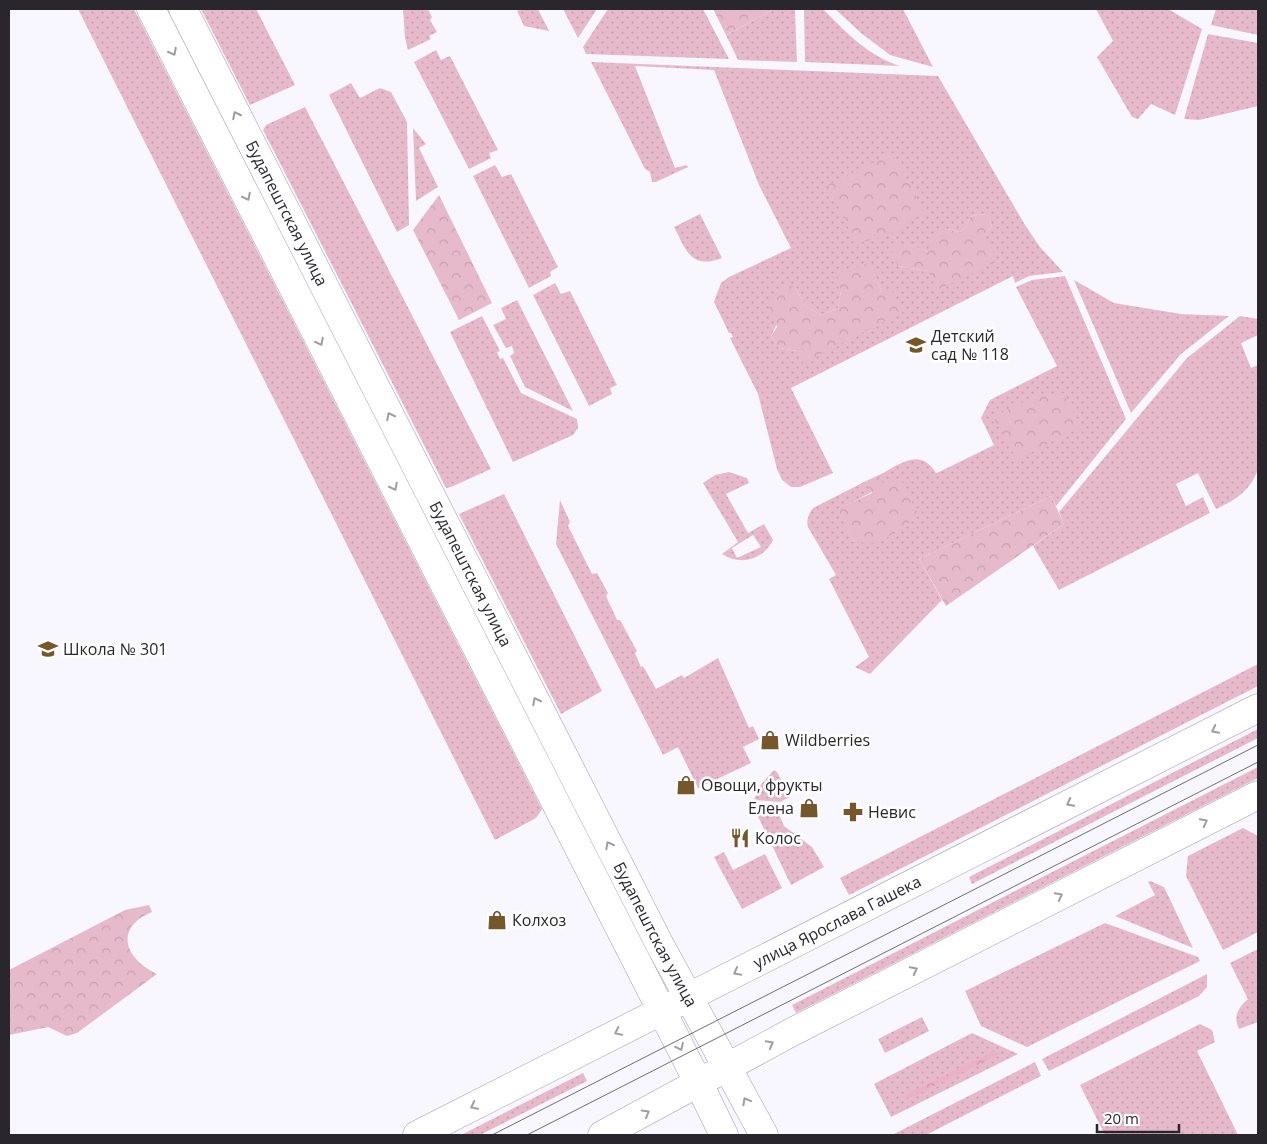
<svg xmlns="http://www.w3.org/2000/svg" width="1267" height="1144" font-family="'Open Sans',sans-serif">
<defs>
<pattern id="grass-dots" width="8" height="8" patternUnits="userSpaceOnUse" patternTransform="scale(1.25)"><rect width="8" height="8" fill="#e7bacb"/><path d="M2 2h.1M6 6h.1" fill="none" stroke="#c6a0af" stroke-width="1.8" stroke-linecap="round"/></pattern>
<pattern id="forest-crowns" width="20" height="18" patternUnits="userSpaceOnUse" patternTransform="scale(1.25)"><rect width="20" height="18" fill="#ebb0c7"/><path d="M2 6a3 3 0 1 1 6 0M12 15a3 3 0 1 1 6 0" fill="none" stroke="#ca97ab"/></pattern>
<pattern id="park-crowns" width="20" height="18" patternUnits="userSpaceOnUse" patternTransform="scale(1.25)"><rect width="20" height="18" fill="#e7bacb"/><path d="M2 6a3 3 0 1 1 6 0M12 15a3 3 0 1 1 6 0" fill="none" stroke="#c6a0af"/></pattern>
</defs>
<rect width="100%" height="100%" fill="#f8f6fe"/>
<path fill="url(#grass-dots)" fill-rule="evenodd" d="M78 9H134L542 809 536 818 495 840Z
M201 9H256L295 85 250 105Z
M403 9H428L432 17 430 20 437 32 429 36 431 39 408 50 405 38Z
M521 9H538L549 31 524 26 517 11Z
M563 9H597L578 38Z
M608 9H703L729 59 586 54 583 47Z
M774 9H795L797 62 738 60 726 35Z
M804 9H823C846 32 868 56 900 66L805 62Z
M835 9H903L933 67 890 55 861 33Z
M1096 9H1168L1202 29 1175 115 1151 104 1138 119 1132 117 1097 57 1113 41Z
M1216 9H1258V35L1211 25Z
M1208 34 1258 43V106L1199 120 1184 119Z
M436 50 441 60 450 56 498 150 489 153 491 158 469 169 414 62Z
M591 62 938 76 1025 225 1040 247 1063 272 1029 276 1015 283 1013 276 791 388 833 473 800 487H791L782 480 777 469 758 394 730 338 733 337 731 333H729L714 302 721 283 729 277 791 248 759 185 714 70 635 66 675 168 686 165 688 167 656 182H652L650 172 645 169ZM978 214 987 215 992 226 985 235 928 271 898 266 906 243 928 252 946 229 960 232 966 227 970 217ZM869 264 882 292 797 351 780 348 771 336 795 286 804 305 821 315 838 308 841 291Z
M351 83 360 98 380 88 391 92 407 122 409 225 397 232 329 95Z
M305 107 491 469 451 487 446 488 263 130 266 125Z
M413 128 426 144 419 148 438 187 416 201Z
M495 165 502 177 511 174 558 267 550 272 551 276 529 288 473 176Z
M700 214 722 258C691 270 686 250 674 227Z
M1065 276 1126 419 1056 506 1051 496 919 559 942 600 870 674 855 667 869 657 829 579 836 575 808 527C806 520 809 513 813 508L866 481 872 492 839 509 854 542 882 483 879 475C899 465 920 446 936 473L939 472 994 445 981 418 990 400 1057 366 1016 287 1032 280Z
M1074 280 1114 303 1181 314 1229 316 1181 354 1131 413Z
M555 283 561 294 570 291 617 385 610 388 612 394 589 406 533 295Z
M517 300 573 411 525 387 510 356 514 353 512 346 506 348 493 325 506 319 501 308Z
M482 316 500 351 497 352 500 359 503 358 521 393 577 419 578 428 573 435 513 462 450 332Z
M1240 316 1258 319V335L1241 343 1251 368 1258 365V469C1251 490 1236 500 1216 509L1198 473 1176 484 1186 506 1203 497 1210 513 1059 590 1033 546 1064 524 1059 512 1187 358Z
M729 472 747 478 749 483 726 494 748 533 764 524 773 540C763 560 741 566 722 554L738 542 703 483 715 475ZM753 535 761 547 737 558 732 548Z
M504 494 602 691 561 714 459 514Z
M560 500 570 522 568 526 592 574 597 573 608 593 606 596 617 620H620L637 651 635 653 641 667 643 666 656 689 682 675 684 678 718 658 749 728 753 726 759 739 743 747 751 763 698 788 678 747 663 755 556 544Z
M1258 664V686L849 895 840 878Z
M1258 729V738L972 884 969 877Z
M1258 767V778L796 1013 792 1005Z
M774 770 777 772 790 797 780 802 754 800 759 787Z
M753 806 776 808 784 826 812 847 824 867 791 885Z
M1243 828 1258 836V932L1223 950 1186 876 1188 856Z
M724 852 733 870 765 854 782 888 742 909 714 857Z
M1150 881 1164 887 1193 948 1115 916 1155 895 1148 882Z
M1105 923 1198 957 1200 961 1027 1047 981 1026 965 991Z
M1258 949V1022L1239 1029C1233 1016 1238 1008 1248 999L1230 963Z
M1207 974V987L1199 996 1049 1071 1042 1059Z
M922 1017 929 1031 885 1053 878 1039Z
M1200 1024 1212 1030 1215 1042 1197 1051 1238 1135H1105L1080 1085Z
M972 1033 1018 1054 891 1117 874 1084Z
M1035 1062 1041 1076 926 1135H892Z
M583 1073 587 1081 480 1135H461Z"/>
<path fill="url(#forest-crowns)" d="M995 1051 998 1055 910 1098 906 1097 907 1094Z"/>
<path fill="url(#park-crowns)" d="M713 9H774L726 35Z
M893 153 925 213 889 235 856 244 828 185Z
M439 195 492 303 459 320 413 230Z
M978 214 987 215 992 226 985 235 997 261 938 290 928 271 898 266 891 255 895 245 907 243 928 252 931 235 946 229 960 232 966 227 970 217Z
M869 263 882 292H893L903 312 803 363 797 351 780 348 771 336 777 327 767 300 784 286H795L804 305 821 315 838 308 841 291 837 274Z
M1063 393 1081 427 1017 460 993 417 1035 396Z
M879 475 883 483 900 478 919 516 879 543 854 542 838 509 872 493 866 481Z
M1051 496 1064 524 946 606 919 559Z
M149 905 152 912C113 928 125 959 157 974L77 1033 67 1036 48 1027 9 1035V970L125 910Z"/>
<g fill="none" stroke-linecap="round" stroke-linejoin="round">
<defs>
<path id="street" d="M727 1067 764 1135
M698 1082 724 1135"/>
<g id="secondary">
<path d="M151 9 698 1082"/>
<path id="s1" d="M183 9 661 947 727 1067"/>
<path id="s2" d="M417 1135 1258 708"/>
<path d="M602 1135 792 1032 1258 795"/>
</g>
</defs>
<use href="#street" stroke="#a29cb0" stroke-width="29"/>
<use href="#secondary" stroke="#a29cb0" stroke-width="29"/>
<use href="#street" stroke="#fff" stroke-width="28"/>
<use href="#secondary" stroke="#fff" stroke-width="28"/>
<path stroke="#6f6d75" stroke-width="1" d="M492 1135 1258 745
M527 1135 1258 762"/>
</g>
<defs><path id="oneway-chevron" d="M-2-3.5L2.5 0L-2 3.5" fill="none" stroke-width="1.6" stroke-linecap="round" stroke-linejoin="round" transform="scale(1.25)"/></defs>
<g stroke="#9f9da1">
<use href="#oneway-chevron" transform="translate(173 52) rotate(63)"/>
<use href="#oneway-chevron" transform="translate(236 115) rotate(-117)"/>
<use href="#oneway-chevron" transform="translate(247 197) rotate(63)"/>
<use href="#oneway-chevron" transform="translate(320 342) rotate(63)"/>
<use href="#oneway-chevron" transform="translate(390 416) rotate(-117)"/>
<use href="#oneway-chevron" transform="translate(394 487) rotate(63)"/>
<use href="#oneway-chevron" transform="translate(536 701) rotate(-117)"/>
<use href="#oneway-chevron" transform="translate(1215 730) rotate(153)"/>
<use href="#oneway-chevron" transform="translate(1070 803) rotate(153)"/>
<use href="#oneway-chevron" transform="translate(1204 822) rotate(-27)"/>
<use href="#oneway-chevron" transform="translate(609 845) rotate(-117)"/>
<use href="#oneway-chevron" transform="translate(1059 896) rotate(-27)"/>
<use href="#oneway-chevron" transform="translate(914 970) rotate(-27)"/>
<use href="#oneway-chevron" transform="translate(737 972) rotate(152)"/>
<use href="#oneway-chevron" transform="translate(618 1032) rotate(154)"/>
<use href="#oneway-chevron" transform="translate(770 1044) rotate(-28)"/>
<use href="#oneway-chevron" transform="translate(680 1047) rotate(64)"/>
<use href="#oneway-chevron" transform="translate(746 1101) rotate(-119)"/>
<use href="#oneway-chevron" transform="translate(474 1106) rotate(153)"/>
<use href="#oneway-chevron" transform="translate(646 1113) rotate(-30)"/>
</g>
<defs>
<symbol id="school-bare" viewBox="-9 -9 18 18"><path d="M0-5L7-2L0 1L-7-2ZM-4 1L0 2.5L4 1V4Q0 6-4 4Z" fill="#75572b" stroke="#fff" stroke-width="2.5" paint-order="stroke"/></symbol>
<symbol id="shop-bare" viewBox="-9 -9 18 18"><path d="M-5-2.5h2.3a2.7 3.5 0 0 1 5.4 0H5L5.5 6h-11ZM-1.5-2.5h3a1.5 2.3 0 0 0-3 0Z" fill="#75572b" stroke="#fff" stroke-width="2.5" paint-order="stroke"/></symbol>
<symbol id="pharmacy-bare" viewBox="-9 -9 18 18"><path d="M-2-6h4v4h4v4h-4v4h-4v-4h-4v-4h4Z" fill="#75572b" stroke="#fff" stroke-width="2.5" paint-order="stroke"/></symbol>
<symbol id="restaurant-bare" viewBox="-9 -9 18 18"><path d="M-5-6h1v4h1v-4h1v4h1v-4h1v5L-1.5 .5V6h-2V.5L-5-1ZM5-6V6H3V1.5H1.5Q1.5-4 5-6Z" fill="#75572b" stroke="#fff" stroke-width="2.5" paint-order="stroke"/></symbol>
</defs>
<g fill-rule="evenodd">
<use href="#school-bare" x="902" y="331" width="28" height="28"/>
<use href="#school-bare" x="34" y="635" width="28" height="28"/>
<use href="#shop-bare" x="756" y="726" width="28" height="28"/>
<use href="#shop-bare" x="672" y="771" width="28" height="28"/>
<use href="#shop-bare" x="795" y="794" width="28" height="28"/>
<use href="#pharmacy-bare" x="839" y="798" width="28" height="28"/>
<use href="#restaurant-bare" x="726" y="824" width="28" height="28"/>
<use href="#shop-bare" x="483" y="906" width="28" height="28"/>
</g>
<g text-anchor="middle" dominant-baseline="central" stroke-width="5" stroke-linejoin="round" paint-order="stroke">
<g font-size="16" fill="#29262e" stroke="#fff">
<text stroke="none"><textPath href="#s1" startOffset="229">Будапештская улица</textPath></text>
<text stroke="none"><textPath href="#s1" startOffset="634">Будапештская улица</textPath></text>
<text stroke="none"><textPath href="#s2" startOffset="471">улица Ярослава Гашека</textPath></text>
<text stroke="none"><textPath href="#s1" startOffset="1039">Будапештская улица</textPath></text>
</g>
<g font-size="16" fill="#29262e" stroke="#fff" text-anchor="start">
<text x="931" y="336">Детский<tspan x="931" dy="18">сад № 118</tspan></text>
<text x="63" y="649">Школа № 301</text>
<text x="785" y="740">Wildberries</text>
<text x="701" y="785">Овощи, фрукты</text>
<text x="794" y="808" text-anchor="end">Елена</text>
<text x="868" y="812">Невис</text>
<text x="755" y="838">Колос</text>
<text x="512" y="920">Колхоз</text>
</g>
</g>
<rect width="1267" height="1144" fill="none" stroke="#29262e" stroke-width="20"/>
<path d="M1097 1124v8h82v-8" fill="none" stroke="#29262e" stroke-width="2.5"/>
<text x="1104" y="1124" font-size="15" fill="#29262e" stroke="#ffffff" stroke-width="4" paint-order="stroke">20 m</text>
</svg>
